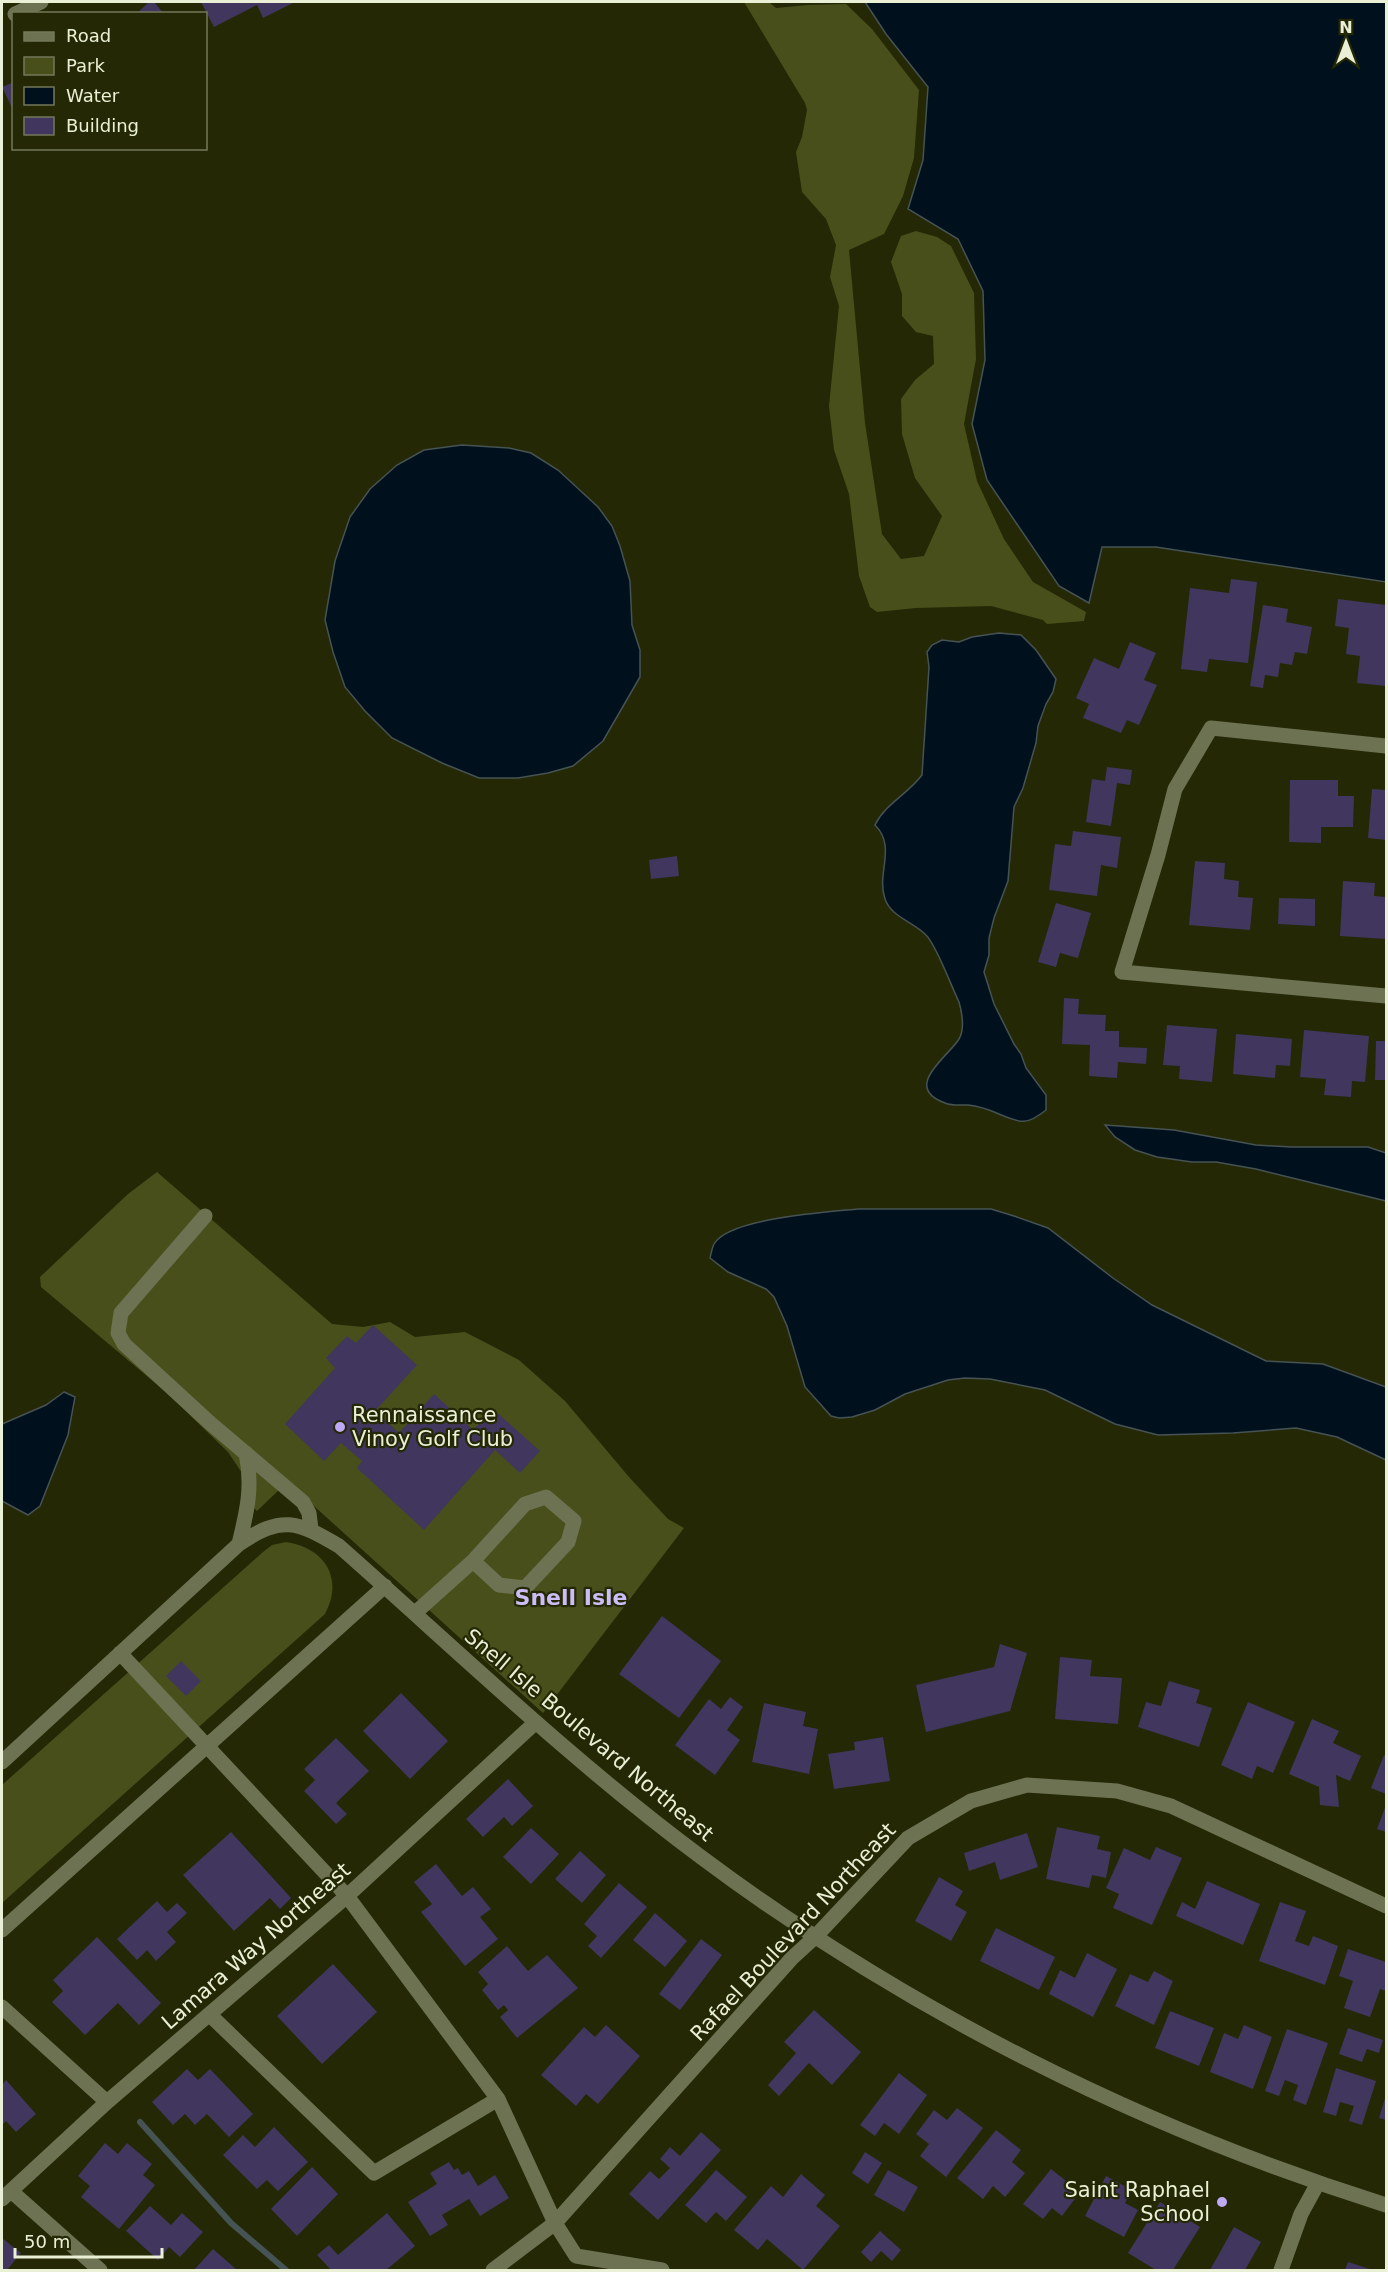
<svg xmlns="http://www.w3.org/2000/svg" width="1388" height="2272" font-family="'DejaVu Sans',sans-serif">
<rect width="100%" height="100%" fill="#242805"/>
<path fill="#484f1a" d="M744 2H769L776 8 808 5 846 4 872 29 919 90 914 158 903 196 884 234 849 250 865 423 882 534 901 559 924 556 942 516 915 478 902 434 901 399 915 380 934 364 933 336 916 332 902 316V294L891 262 901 236 916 231 937 237 951 246 974 293 976 359 964 424 977 481 1004 539 1033 582 1086 612 1084 621 1047 624 1043 620 991 606 916 608 877 612 870 607 859 576 849 494 834 450 829 406 839 306 830 277 836 245 826 219 802 192 796 152 802 137 807 110 805 103Z
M157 1172 332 1324 363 1327 390 1322 415 1337 465 1332 519 1360 565 1401 629 1477 668 1519 684 1528 543 1713 294 1488H281L257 1511 245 1500 244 1476 228 1452 167 1393 41 1287 40 1277 128 1194Z
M286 1542C325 1548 344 1578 325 1614L2 1903V1785L263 1552 272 1545Z"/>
<path fill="#00101d" stroke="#465354" stroke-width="1.5" d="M865 2H1386V582L1156 547H1102L1089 603 1059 586 987 480 972 424 985 360 983 291 958 239 908 209 923 160 928 87 886 34Z
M462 445 509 448 531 453 558 470 598 507 612 526 620 546 630 581 632 625 640 650V677L603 741 573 766 548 773 518 778H479L442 763 392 738 365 711 345 687 333 652 325 620 335 561 350 517 370 489 397 465 424 450Z
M999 633 1021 635 1036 650 1056 679 1053 692 1046 704 1038 726 1036 743 1023 788 1014 807 1008 881 994 918 989 938V955L984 972 994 1004 1014 1044 1021 1054 1026 1068 1046 1095V1110C1026 1126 1021 1123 999 1114 990 1110 979 1106 968 1105 960 1105 952 1106 945 1103 901 1087 949 1056 959 1039 965 1029 962 1012 959 1002 951 986 937 946 926 935 914 922 891 917 885 899 876 873 897 847 875 825 885 804 908 794 922 775L929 667 927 652 932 645 942 640 959 642 972 637Z
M1105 1125 1174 1130 1256 1145 1291 1147H1368L1386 1153V1201L1256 1169 1216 1162H1192L1157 1157 1135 1150 1115 1137Z
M858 1209H991L1014 1216 1048 1228 1113 1278 1152 1305 1266 1361 1323 1364 1386 1387V1460L1337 1437 1296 1428 1233 1433 1158 1435 1115 1424 1045 1390 990 1379 965 1378 948 1380 905 1394 875 1410 852 1417 839 1418 831 1416 805 1387 787 1326 774 1297 766 1289 728 1272 710 1258C711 1254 712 1248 714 1244 729 1218 828 1212 858 1209Z
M64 1392 75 1397 68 1435 40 1506 28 1515 2 1501V1424L46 1405Z"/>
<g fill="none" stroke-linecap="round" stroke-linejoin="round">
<path stroke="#465354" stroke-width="6" d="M140 2122 231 2223 286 2270"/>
</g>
<path fill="#41365d" d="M149 2H154L164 14H136Z
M201 2H295L263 18 257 5 214 27Z
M14 82V112L2 87Z
M1231 579 1257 582 1248 663 1209 659 1207 672 1181 669 1190 588 1229 593Z
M1338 599 1386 605V686L1357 683 1360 656 1346 654 1349 628 1335 626Z
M1263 605 1288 609 1286 622 1312 627 1307 654 1295 652 1292 665 1280 663 1278 677 1265 675 1263 688 1250 686Z
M1130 642 1156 653 1144 680 1157 685 1139 725 1127 720 1121 733 1083 718 1089 704 1076 698 1094 658 1119 669Z
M1107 767 1132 770 1130 785 1117 783 1111 826 1086 822 1092 779 1105 781Z
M1290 780H1338V796H1354L1353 827H1321V843L1289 842Z
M1372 789 1386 790V840L1368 838Z
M1073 831 1121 837 1117 868 1101 865 1097 896 1049 890 1055 844 1071 846Z
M677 856 679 876 651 879 649 860Z
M1195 861 1225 863 1224 879 1239 881 1238 897 1253 898 1250 930 1189 925Z
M1343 881 1375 883 1374 896 1386 897V939L1340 936Z
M1279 898 1315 899V926L1278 924Z
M1056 903 1091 913 1078 958 1060 953 1056 967 1038 962Z
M1064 998 1079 999 1078 1014 1106 1015 1105 1031H1119V1047L1147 1048 1146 1064 1118 1062 1117 1078 1089 1076 1090 1045 1062 1044Z
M1167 1025 1217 1029 1212 1082 1179 1079 1180 1066 1163 1065Z
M1304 1030 1369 1036 1365 1082 1352 1081 1351 1097 1324 1095 1326 1079 1300 1077Z
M1236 1034 1292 1039 1290 1066 1276 1065 1275 1078 1233 1074Z
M1376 1041H1386V1080H1375Z
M373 1325 417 1365 375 1411 399 1433 434 1394 473 1430 493 1409 540 1451 520 1473 495 1450 424 1530 357 1468 362 1461 341 1443 324 1461 285 1424 335 1368 326 1358 347 1336 356 1343Z
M662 1616 721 1661 679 1718 619 1674Z
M1000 1644 1027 1653 1010 1711 926 1732 916 1685 994 1667Z
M1060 1657 1092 1660 1090 1676 1122 1678 1118 1724 1055 1719Z
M181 1661 201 1681 186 1696 166 1676Z
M1169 1681 1200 1690 1196 1703 1212 1708 1199 1747 1138 1727 1146 1702 1161 1706Z
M401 1693 448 1741 410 1779 363 1731Z
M730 1697 743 1707 727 1730 740 1740 715 1775 675 1745 709 1699 721 1709Z
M1248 1702 1295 1722 1273 1773 1257 1766 1252 1779 1221 1765Z
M764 1703 806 1712 803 1726 818 1729 809 1774 752 1762Z
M1312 1719 1339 1731 1333 1743 1361 1756 1350 1781 1336 1775 1339 1807 1320 1805 1319 1787 1289 1774Z
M883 1737 890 1781 834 1789 828 1754 855 1750 854 1742Z
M336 1738 369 1771 336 1803 347 1814 336 1824 304 1791 315 1780 304 1769Z
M1384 1755 1386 1756V1794L1371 1788Z
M508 1779 533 1806 512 1826 504 1817 483 1837 466 1819Z
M1386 1805V1832L1377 1829Z
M1057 1827 1100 1836 1097 1849 1111 1852 1106 1878 1092 1875 1089 1888 1046 1879Z
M531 1828 559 1854 531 1884 503 1857Z
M231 1832 291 1898 280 1909 270 1898 234 1931 183 1875Z
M1027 1833 1038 1867 1000 1880 995 1862 969 1871 964 1853Z
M1156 1847 1182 1858 1152 1925 1113 1908 1119 1894 1106 1888 1124 1848 1150 1860Z
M580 1851 606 1875 582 1903 555 1879Z
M436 1864 462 1896 473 1887 491 1909 480 1917 498 1939 465 1966 421 1912 432 1904 414 1882Z
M939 1877 963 1891 955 1905 967 1912 951 1941 915 1921Z
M1207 1881 1260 1904 1243 1945 1176 1916 1182 1902 1195 1909Z
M619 1883 647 1907 601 1958 588 1946 597 1936 584 1924Z
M157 1901 167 1912 177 1903 187 1913 167 1932 176 1942 156 1961 147 1950 137 1960 117 1939Z
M1280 1902 1306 1911 1295 1941 1309 1946 1313 1936 1338 1946 1325 1985 1259 1961Z
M655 1913 687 1941 665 1967 633 1940Z
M996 1928 1055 1957 1039 1990 980 1961Z
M97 1937 161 2003 139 2025 118 2003 85 2035 52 2002 63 1991 53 1980Z
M701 1939 722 1955 680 2010 659 1994Z
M507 1946 528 1971 547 1955 578 1988 517 2038 500 2017 508 2010 504 2005 498 2010 482 1990 488 1984 478 1972Z
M1348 1949 1386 1962V1991L1380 1989 1370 2017 1344 2008 1353 1981 1339 1976Z
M1087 1953 1117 1969 1093 2017 1049 1994 1060 1970 1075 1978Z
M333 1964 377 2012 322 2064 277 2016Z
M1154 1971 1173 1981 1154 2025 1115 2006 1130 1974 1148 1982Z
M814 2010 861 2052 832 2085 809 2063 779 2096 768 2085 796 2053 784 2042Z
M1170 2011 1214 2028 1199 2066 1155 2048Z
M606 2025 640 2056 598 2104 586 2094 576 2106 541 2075 584 2027 595 2037Z
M1244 2025 1272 2037 1253 2089 1210 2072 1224 2033 1238 2039Z
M1348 2028 1383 2040 1379 2053 1367 2049 1362 2062 1339 2054Z
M1287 2029 1328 2043 1306 2105 1293 2100 1298 2085 1285 2080 1279 2096 1265 2091Z
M1336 2068 1376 2081 1362 2125 1349 2121 1354 2106 1340 2102 1336 2116 1323 2112Z
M187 2069 198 2080 210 2069 253 2114 229 2137 207 2114 195 2125 185 2114 173 2125 152 2102Z
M899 2073 927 2095 899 2134 884 2123 875 2136 860 2125Z
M6 2080 36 2114 16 2132 6 2121 2 2125V2085Z
M1386 2095V2120L1379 2118Z
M957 2108 983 2128 946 2177 920 2156 929 2144 916 2134 934 2110 947 2120Z
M274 2127 308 2162 278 2191 267 2180 257 2189 223 2155 243 2135 255 2147Z
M996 2130 1021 2150 1012 2162 1025 2173 1005 2197 993 2186 983 2199 957 2178Z
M701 2132 721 2150 658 2220 629 2194 650 2171 659 2179 670 2168 660 2159 670 2147 680 2156Z
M105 2143 118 2154 127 2143 152 2164 143 2175 155 2185 119 2229 81 2197 90 2186 78 2176Z
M865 2152 882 2163 868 2184 852 2173Z
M449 2162 454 2170 458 2168 462 2175 469 2171 478 2186 495 2175 509 2198 480 2216 469 2199 442 2215 448 2225 430 2236 408 2202 437 2184 430 2173Z
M312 2167 338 2194 297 2236 271 2209Z
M1051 2169 1080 2192 1062 2216 1052 2208 1043 2219 1023 2204Z
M716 2170 747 2197 726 2221 716 2212 706 2223 685 2205Z
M888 2170 918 2187 904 2212 874 2195Z
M801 2174 825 2195 816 2206 840 2226 803 2270 767 2239 758 2250 734 2230 771 2186 783 2197Z
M1106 2176 1132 2190 1125 2203 1138 2210 1124 2237 1085 2216Z
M1160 2202 1200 2227 1173 2270H1156L1128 2253Z
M150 2206 171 2225 182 2213 203 2232 180 2257 169 2247 158 2260 126 2231Z
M387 2213 415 2246 386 2270H331L317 2255 329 2245 338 2255Z
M1234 2227 1261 2242 1245 2270H1210Z
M880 2231 901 2250 892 2261 881 2251 871 2262 861 2252Z
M2 2238 21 2253 7 2270H2Z
M213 2249 237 2270H194Z
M1348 2262 1373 2270H1345Z"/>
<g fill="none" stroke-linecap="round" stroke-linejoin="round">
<path stroke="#6d7253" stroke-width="15" d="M15 14 41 2
M1386 746 1211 728 1175 789 1158 855 1122 972 1386 996
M205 1216 121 1313 118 1333 124 1344 210 1423 303 1502 309 1513 311 1529
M239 1544C247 1511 253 1487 246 1453
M415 1613 473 1561 525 1504 546 1497 574 1521 568 1542 525 1588 499 1585 473 1561
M120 1653 347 1896 498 2099 555 2223 792 1958 815 1937 908 1838 971 1801 1027 1785 1117 1791 1171 1806 1386 1906
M2 1762 239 1544C282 1515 297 1521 339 1546 458 1651 573 1762 701 1857 907 2011 1141 2128 1386 2205
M2 1930 385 1586
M2 2007 107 2102
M210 2015 374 2173 498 2099
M11 2191 100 2270
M2 2199 107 2102 347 1896 536 1722
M493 2270 555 2223 576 2256 662 2270
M1281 2270 1301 2214 1318 2183"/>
</g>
<g fill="#bea9f5" stroke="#242805" stroke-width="2">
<circle cx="340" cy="1427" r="6"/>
<circle cx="1222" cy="2202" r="6"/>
</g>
<g text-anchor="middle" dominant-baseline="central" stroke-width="4.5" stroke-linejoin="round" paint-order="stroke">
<g font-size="21" fill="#eaf0d6" stroke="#242805" text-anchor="start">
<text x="352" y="1415">Rennaissance<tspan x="352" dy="24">Vinoy Golf Club</tspan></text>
<text x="1210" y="2190" text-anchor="end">Saint Raphael<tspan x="1210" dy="24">School</tspan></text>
</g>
<g font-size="21" fill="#eaf0d6" stroke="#242805">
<text transform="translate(589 1735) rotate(40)">Snell Isle Boulevard Northeast</text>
<text transform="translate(793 1932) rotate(-47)">Rafael Boulevard Northeast</text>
<text transform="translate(256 1946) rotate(-41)">Lamara Way Northeast</text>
</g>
<g font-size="22" font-weight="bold" fill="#ccbdf6" stroke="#242805">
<text x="571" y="1597">Snell Isle</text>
</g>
</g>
<rect width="1388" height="2272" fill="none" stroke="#eaf0d6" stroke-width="6"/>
<rect x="12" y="12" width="195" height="138" fill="#242805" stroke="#737859" stroke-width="1.5"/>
<rect x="24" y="32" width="30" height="9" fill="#6d7253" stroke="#737859" stroke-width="1.5"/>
<text x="66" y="42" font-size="18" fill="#eaf0d6">Road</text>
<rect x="24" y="57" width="30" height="18" fill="#484f1a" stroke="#737859" stroke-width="1.5"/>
<text x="66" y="72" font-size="18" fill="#eaf0d6">Park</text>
<rect x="24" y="87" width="30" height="18" fill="#00101d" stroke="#737859" stroke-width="1.5"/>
<text x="66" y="102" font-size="18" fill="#eaf0d6">Water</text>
<rect x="24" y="117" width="30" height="18" fill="#41365d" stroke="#737859" stroke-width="1.5"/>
<text x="66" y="132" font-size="18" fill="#eaf0d6">Building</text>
<g transform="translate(1346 42)" stroke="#242805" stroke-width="4.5" paint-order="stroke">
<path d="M0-4.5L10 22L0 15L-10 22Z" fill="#eaf0d6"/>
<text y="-9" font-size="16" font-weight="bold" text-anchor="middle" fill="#eaf0d6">N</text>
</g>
<path d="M15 2248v9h147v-9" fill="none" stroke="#eaf0d6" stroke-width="3"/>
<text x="24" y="2248" font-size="18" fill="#eaf0d6" stroke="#242805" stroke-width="4.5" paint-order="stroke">50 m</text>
</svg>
